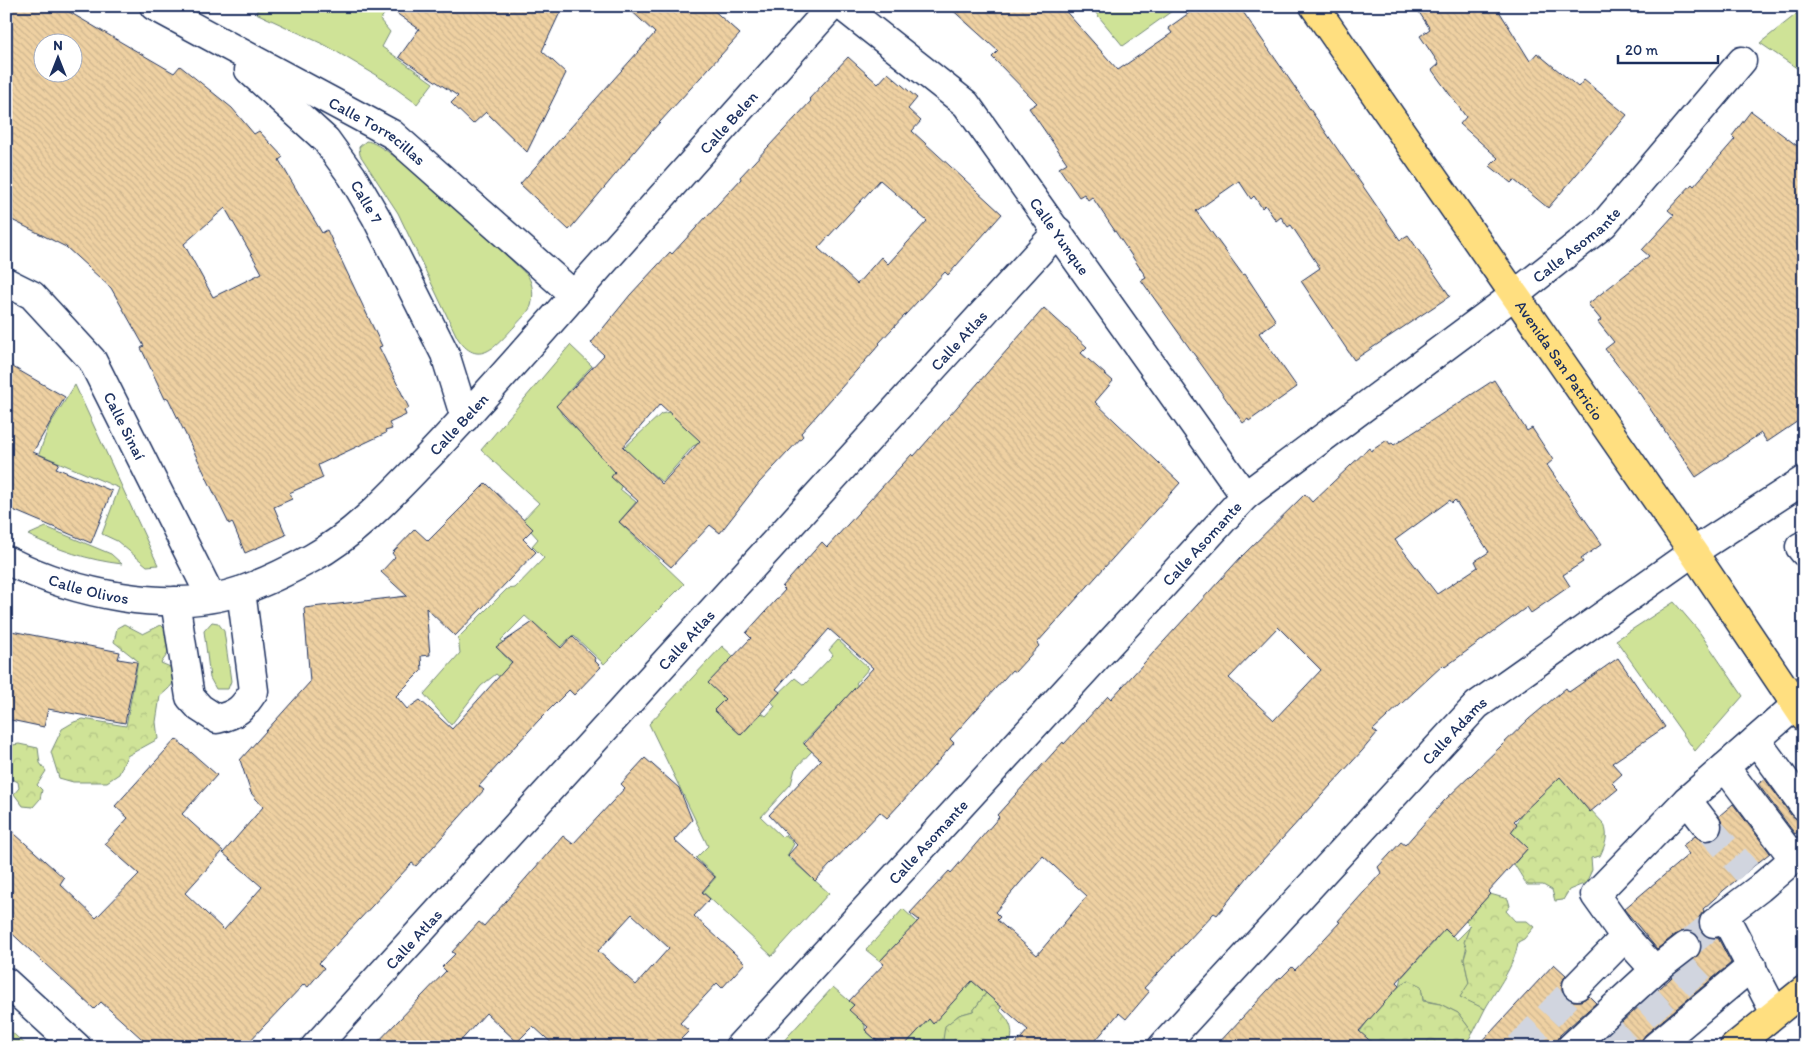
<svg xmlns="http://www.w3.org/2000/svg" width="1810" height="1053" font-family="Itim,sans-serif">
<defs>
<pattern id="forest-crowns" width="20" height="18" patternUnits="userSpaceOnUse" patternTransform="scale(1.25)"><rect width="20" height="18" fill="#cfe397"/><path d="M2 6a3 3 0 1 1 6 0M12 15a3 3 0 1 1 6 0" fill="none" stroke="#b1c385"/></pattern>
<pattern id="building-back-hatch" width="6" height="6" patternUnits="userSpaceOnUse" patternTransform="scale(1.25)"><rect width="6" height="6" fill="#efd1a2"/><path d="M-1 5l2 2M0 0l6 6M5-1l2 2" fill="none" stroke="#ccb48e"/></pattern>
</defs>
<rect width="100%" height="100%" fill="#fff"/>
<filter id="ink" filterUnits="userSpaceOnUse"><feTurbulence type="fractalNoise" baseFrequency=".02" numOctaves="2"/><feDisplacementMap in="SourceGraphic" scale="10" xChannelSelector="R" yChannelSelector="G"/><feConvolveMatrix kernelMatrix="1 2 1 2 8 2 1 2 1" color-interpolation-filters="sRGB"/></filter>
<g filter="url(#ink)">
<path fill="#cfe397" stroke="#75897a" d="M259 6H390L380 20 390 32 382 47 433 83 417 104 384 80 327 46 256 13Z
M1090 6H1179L1123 46Z
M1804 8V73L1760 43Z
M366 141C389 141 505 254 528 276 533 285 534 295 531 306 528 313 519 321 514 327 497 345 478 370 457 337L398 213 360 155 359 147Z
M570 345 592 366 567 393V398L559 407C560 413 563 416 567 420 585 440 598 442 623 449L661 414 677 410 704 436 698 444 693 446 662 482 639 463 624 480 620 489 636 502 619 522 684 584 604 664 573 635 560 647 525 616 501 640 507 647 502 653 550 703 542 712 496 674 481 686 451 725 424 694 460 653 458 638 507 589 515 588 544 558 532 546 538 539 522 521 539 503 481 450Z
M75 385 158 565 147 566 117 541 102 534 119 488 39 454 49 426Z
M46 527 111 554 122 564C88 560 58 550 28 535Z
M1674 602 1698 630 1743 696 1695 751 1616 640Z
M212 622 218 623 224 631 231 681 228 689H216L210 678 204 631Z
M838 640 869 668 856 683 858 686 803 743 812 751 795 769 791 784 761 817 782 837 786 835 794 844 787 856 829 893 772 956 703 892 716 877 696 858 708 846 649 724 722 646 734 657 725 699 714 710 741 735 762 713 766 716 775 706 771 701 795 678 804 685 833 655 829 650Z
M903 909 993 992 986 993 973 1011 959 1015 946 1026 942 1047H903L929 1019 933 1023 902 938 880 961 866 950Z
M1432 918 1457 940 1471 926 1464 959 1469 983V1000L1485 1009 1473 1033 1458 1013 1440 1004 1423 1000 1422 992 1409 980 1400 985 1402 977 1435 941 1419 926Z
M833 987 854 1005 850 1010 865 1025V1030L884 1047H778Z"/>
<path fill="url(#forest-crowns)" stroke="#75897a" d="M124 624 143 634 161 625 170 634 169 652 161 663 175 669C177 682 170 688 160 696L156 722 158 739 127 756 119 774 107 782H73L59 778 51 752 62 729 74 722 83 719 126 726 138 661 114 642 117 628Z
M19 744 38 748 40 763 46 771 37 785 42 790 40 799 33 807 23 806 14 794 19 788 18 782 6 776V752L13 745Z
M1559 776 1604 824C1609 837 1605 845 1600 856L1591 858 1592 870 1586 883 1569 890 1563 900 1555 901 1552 890 1543 885H1527L1514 864 1528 848 1511 832 1522 813Z
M1490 894 1508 899 1510 906 1506 911 1515 921H1527L1534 927 1524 939 1518 942C1515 966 1497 988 1485 1009L1460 997 1469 983 1464 959 1467 949 1464 942 1470 926 1465 921Z
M1409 980 1421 986 1423 1001 1440 1004 1458 1013 1473 1033 1463 1047H1350C1364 1025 1386 992 1409 980Z
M986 993 1001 1005 1000 1011C1011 1022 1015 1031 1009 1047H942L945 1026 959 1015 973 1011Z
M6 1027 28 1047H6Z"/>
<path fill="url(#building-back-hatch)" stroke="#1b2f5e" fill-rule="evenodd" d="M6 6H59L174 73 180 66 232 108 254 134 259 131 283 157 279 160 322 233 327 230 382 346 379 347 409 408 404 410 406 415 389 423 392 429 385 431 386 433 318 465 323 478 289 493 292 499 274 507 286 535 245 553 232 522 229 524 168 398 165 399 141 348 144 346 111 288 66 247 6 217ZM42 42H72V72H42ZM225 208 262 273 213 297 184 244Z
M386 6H563L542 51 566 73 527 152 486 112 473 124 451 103 458 96 399 57 419 29Z
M626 6H709L740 34 650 133 569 230 520 184 655 33Z
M948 6H1061L1118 70 1172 33 1168 28 1199 6H1239L1400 240 1408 235 1450 296 1354 360 1301 281 1320 268 1291 225 1288 227 1281 217 1276 221 1265 205 1262 208 1254 196 1251 199 1239 181 1196 211 1243 275 1245 274 1276 321 1259 333 1297 387 1249 421 1248 419 1243 423 1141 280 1146 277 1092 197 1088 200 1084 194 1079 197 1059 168 1067 163 1029 108 1037 103 992 57 998 51Z
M1415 6H1496L1530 61 1537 53 1578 87 1584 80 1627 115 1548 208 1514 180 1511 183 1490 166 1498 158 1460 124 1466 117 1432 70 1439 64 1420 36 1430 29Z
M848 57 878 84 888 73 917 98 908 109 921 121 912 131 1002 214 948 275 945 272 879 343 880 344 801 433 803 436 759 483 720 533 710 525 671 567 619 522 638 501 611 477 615 472 556 406 604 355 591 343 630 295 670 252 672 254 741 179 740 177 811 101 809 99ZM880 180 927 221 888 264 881 257 857 284 818 248ZM660 404 700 441 662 484 623 447Z
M1751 111 1804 151V417L1767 442 1761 433 1696 477 1640 394 1605 349 1614 342 1598 322 1601 320 1588 304 1649 256 1642 250 1674 215 1668 210 1692 184 1694 186 1735 139 1732 136Z
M1044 308 1087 347 1081 353 1113 381 1095 402 1180 483 1037 643 1039 646 1015 672 1012 670 950 739 954 743 913 790 887 818 880 812 815 881 788 855 797 845 769 815 821 760 804 744 873 668 829 629 776 689 780 692 741 735 714 710 725 699 708 683 751 638 746 633 785 590 782 587 822 542 827 547 912 454 914 456Z
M6 363 65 397 33 452 59 463 56 468 112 491 91 543 6 507Z
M1494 380 1527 431 1532 428 1553 460 1547 465 1602 544 1581 559 1583 562 1563 575 1570 586 1531 613 1527 607 1445 667 1443 665 1373 730 1377 733 1362 751 1251 873 1217 915 1214 913 1144 988 1149 992 1126 1019 1119 1013 1090 1047H1013L1028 1030 972 981 933 1024 929 1019 903 1047H884L865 1030 868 1027 849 1010 854 1005 849 1001 884 964 880 961 919 920 910 913 949 871 951 873 999 817 997 815 1063 742 1064 744 1108 696 1111 699 1241 557 1305 494 1312 502 1369 448 1371 451 1387 440 1390 444 1392 443 1394 445ZM1450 500 1452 503 1455 500 1489 552 1475 561 1478 567 1437 594 1395 540ZM1278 627 1321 670 1274 720 1229 678ZM1043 856 1087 896 1037 955 997 920 1000 917 995 912Z
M486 483 533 529 523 539 536 552 455 636 426 608 430 655 421 656 422 670 396 696 407 709 420 700 452 729 512 662 496 647 533 622 561 648 572 636 595 658 594 660 601 667 574 695 569 690 538 721 479 786 484 790 416 866 412 863 319 963 324 968 308 987 304 984 244 1047H151L101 1002 94 1009 6 928V826L64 878 60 884 96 918 139 874 105 844 128 818 115 806 176 739 217 775 182 814 223 851 185 893 224 930 262 887 223 853 263 807 251 793 240 760 310 682 304 608 407 596 381 572 395 557 392 553 415 529 428 541Z
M6 630 120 652 118 659 137 662 125 723 48 709 44 727 6 719Z
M1618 658 1665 727 1612 763 1622 774 1612 783 1618 789 1590 812 1560 777 1514 821 1517 824 1511 832 1528 848 1488 892 1490 894 1452 936 1445 929 1397 982 1400 985 1359 1031 1377 1047H1215L1280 977 1281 978 1292 967 1295 970 1340 922 1338 921 1381 873 1378 867 1401 842 1405 845 1444 801 1529 719 1566 688 1569 692Z
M645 758 679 788 692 820 674 840 715 877 702 892 710 899 694 916 745 963 722 988 717 983 680 1023 689 1031 673 1047H556L533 1026 517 1042 486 1013 455 1047H373L446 971 442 967 455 954 452 952 479 922 484 926 563 836 573 844 625 788 621 784ZM632 914 669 948 636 985 598 951Z
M1765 779 1791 815 1804 821V827L1795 834 1758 784Z
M1733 804 1770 853 1724 890 1703 909 1704 911 1699 917 1698 924 1701 932 1708 938H1718L1731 963 1645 1035 1640 1047H1594L1700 952 1701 944 1699 937 1692 932 1684 931 1676 934 1657 949 1624 909 1689 854 1682 846 1695 836 1701 840 1709 841 1717 838 1722 831V824L1719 816Z
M1554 964 1566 975 1562 982V990L1566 997 1573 1001H1581L1589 996 1596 1003 1560 1035 1556 1047H1477Z"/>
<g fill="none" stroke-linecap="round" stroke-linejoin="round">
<path stroke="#d1d5df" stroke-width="28" stroke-dasharray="28 14" stroke-linecap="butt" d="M1707 826 1747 872
M1686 946 1714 923
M1681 966 1708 995
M1645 996 1671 1025
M1607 1027 1625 1047
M1519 1047 1577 986"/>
<defs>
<g id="minor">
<path id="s1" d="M154 6 392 134 574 295"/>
<path id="s2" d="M842 6 966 104 1245 496"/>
<path id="s3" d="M249 70 326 140 352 176 376 217 445 354 465 418"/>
<path id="s4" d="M6 282 32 295 92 360 211 597"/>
<path d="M1804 545 1800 547 1804 552"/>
<path id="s5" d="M6 560C72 593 171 616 243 590 266 582 290 570 312 558 354 535 389 497 422 463 475 408 525 351 575 294 661 198 746 102 832 6"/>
<path d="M175 601 190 697 200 708 217 719C238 714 242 709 254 691L241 591"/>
<path d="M1756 740 1804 806"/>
<path d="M1725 767 1794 859"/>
<path d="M1687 800 1707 826"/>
<path d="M1724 915 1775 1013"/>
<path d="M1714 923 1760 888 1804 850"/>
<path d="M1655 970 1625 937 1595 895 1687 800 1796 705"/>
<path d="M6 982 77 1047"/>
<path d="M1577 986 1625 937"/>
<path id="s6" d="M315 1047 1058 231"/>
<path id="s7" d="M739 1047 1245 496 1513 296 1604 224 1742 61"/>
<path id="s8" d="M1162 1047 1477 705 1693 552 1804 480"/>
<path d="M1571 1047 1655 970 1686 946"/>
<path d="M1655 1047 1752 966"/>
</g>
<g id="major">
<path id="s9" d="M1314 6 1693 552 1804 717"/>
<path d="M1734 1047 1804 990"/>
</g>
</defs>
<use href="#minor" stroke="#1b2f5e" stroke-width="31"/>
<use href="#major" stroke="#1b2f5e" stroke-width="31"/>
<use href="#minor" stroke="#fff" stroke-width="28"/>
<use href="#major" stroke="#ffdf80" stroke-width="28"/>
</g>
</g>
<g text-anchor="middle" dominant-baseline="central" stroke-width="4" stroke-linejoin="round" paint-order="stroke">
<g font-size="16" fill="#1b2f5e" stroke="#fff">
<text stroke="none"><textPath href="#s5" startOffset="925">Calle Belen</textPath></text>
<text stroke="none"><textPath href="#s1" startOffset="256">Calle Torrecillas</textPath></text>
<text stroke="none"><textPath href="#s3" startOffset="178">Calle 7</textPath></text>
<text stroke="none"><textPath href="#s2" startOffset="320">Calle Yunque</textPath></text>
<text stroke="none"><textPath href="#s7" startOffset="1164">Calle Asomante</textPath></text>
<text stroke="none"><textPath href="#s6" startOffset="956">Calle Atlas</textPath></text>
<text stroke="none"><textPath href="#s9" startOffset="431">Avenida San Patricio</textPath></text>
<text stroke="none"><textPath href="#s5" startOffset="520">Calle Belen</textPath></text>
<text stroke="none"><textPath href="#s4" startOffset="191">Calle Sinaí</textPath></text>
<text stroke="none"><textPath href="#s7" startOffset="684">Calle Asomante</textPath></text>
<text stroke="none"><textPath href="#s5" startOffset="88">Calle Olivos</textPath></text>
<text stroke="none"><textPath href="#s6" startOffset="551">Calle Atlas</textPath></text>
<text stroke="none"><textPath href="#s8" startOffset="431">Calle Adams</textPath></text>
<text stroke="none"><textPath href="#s7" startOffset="279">Calle Asomante</textPath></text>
<text stroke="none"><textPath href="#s6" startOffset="146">Calle Atlas</textPath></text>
</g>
</g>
<rect width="1810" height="1053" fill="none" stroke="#fff" stroke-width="25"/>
<rect x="12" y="12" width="1785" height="1028" fill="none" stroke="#1b2f5e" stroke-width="2" filter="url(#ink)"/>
<g transform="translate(58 58)"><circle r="24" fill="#ffffff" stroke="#a4acbf"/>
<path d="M0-4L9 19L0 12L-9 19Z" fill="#1b2f5e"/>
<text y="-8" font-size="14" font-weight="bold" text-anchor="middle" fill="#1b2f5e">N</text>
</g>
<path d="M1618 55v8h100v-8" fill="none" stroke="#1b2f5e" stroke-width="2.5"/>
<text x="1625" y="55" font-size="15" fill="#1b2f5e" stroke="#ffffff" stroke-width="4" paint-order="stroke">20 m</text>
</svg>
